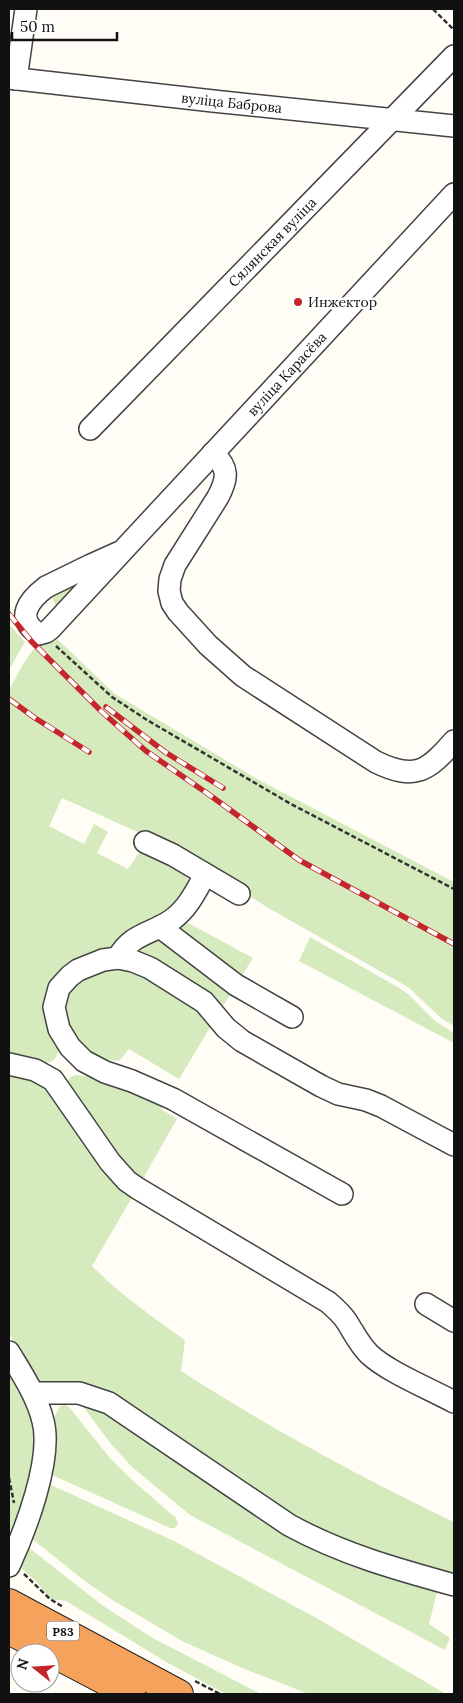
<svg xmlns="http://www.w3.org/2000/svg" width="463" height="1703" font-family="Lora,serif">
<rect width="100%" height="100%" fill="#fffdf5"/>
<path fill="#d5ebbd" d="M9 84 209 107 208 112 9 90Z
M90 568 61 605 55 604 49 591Z
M9 624 25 642 9 670Z
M52 634 115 694 259 780 454 882V1026L442 1019 408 987 270 909 173 848 62 798 49 826 84 844 94 824 108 832 97 853 128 869 141 850 185 873 190 883 186 897 119 946 66 972 59 1049C54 1075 25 1059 9 1052V690C21 669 30 646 52 634Z
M188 923 253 958 221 1009 139 954 140 946Z
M310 937 401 989 409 995 435 1021 454 1033V1043L299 961Z
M127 966 214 1021 179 1079 129 1049 120 1060C98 1065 74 1039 66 1021 63 1014 64 1005 63 998L87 973Z
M9 1071 38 1078 134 1194 92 1266C120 1294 152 1317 185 1340L181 1371C268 1427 360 1477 454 1522V1574L397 1561 332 1537 297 1517 264 1496 104 1389 81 1382 38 1383 19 1352 9 1333Z
M76 1075 98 1078 166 1100 161 1109 177 1119 141 1182 128 1171 67 1083 70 1077Z
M9 1370 25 1399 38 1437 29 1485 9 1541Z
M83 1398 261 1511 438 1588 429 1624 450 1638 445 1650 190 1515 132 1467 111 1444 81 1404Z
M65 1405 69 1407 110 1458 132 1480 176 1518 178 1523 175 1528H170L52 1475 56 1451 54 1418 60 1406Z
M49 1484 174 1541 320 1620 446 1694H309L242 1668 182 1641 114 1601 86 1582 31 1538Z
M28 1547 102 1605 151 1637 261 1694H226L168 1663 66 1601 50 1599 38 1583 21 1568Z"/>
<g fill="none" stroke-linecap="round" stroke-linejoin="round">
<defs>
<g id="minor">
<path id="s1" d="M9 78 213 101 454 126"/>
<path d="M16 79 26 9"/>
<path id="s2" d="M90 429 454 56"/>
<path d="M213 453C229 468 228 478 218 497L175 565 170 579 169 591 172 603 178 612 208 645 243 676 376 762C415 781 428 771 454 741"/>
<path id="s3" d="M120 552 91 565 46 587C29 600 14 619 39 634L46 632 50 629 454 194"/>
<path d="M145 842 173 855 239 894"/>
<path d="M160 927 236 985 292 1017"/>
<path d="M118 958C131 933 153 934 173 919 188 908 196 891 205 875"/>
<path d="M9 1064 35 1070 53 1080 110 1162 127 1181 137 1188 328 1302C335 1308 342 1314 347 1322 354 1333 359 1344 369 1354 388 1372 430 1389 454 1402"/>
<path d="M342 1194 173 1099 132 1081 105 1072 84 1061 70 1047 59 1029 54 1007 59 988 70 976 78 970 103 960 118 958 133 961 150 968 204 1002 226 1028 242 1041 321 1086 338 1094 366 1100 381 1106 454 1145"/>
<path d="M426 1304 454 1321"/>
<path d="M9 1352C22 1374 37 1396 43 1421 53 1459 25 1531 9 1566"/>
<path d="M33 1393H79L109 1403 289 1525C342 1554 396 1569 454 1585"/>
</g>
<path id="highway" d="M9 1603 179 1694
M9 1630 131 1694"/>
</defs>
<use href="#minor" stroke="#444" stroke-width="24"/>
<use href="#highway" stroke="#222" stroke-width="30"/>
<path stroke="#333" stroke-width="2.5" stroke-dasharray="5 2.5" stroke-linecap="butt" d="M433 9 454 30
M56 646 112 697 147 720 291 804 454 889
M9 1478 14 1503
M24 1574 50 1599 63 1607
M195 1681 220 1694"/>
<use href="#minor" stroke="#fff" stroke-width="21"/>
<use href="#highway" stroke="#f5a25d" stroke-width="28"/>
<defs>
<path id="rail" d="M9 614 32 642 102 712 146 751 211 796 299 860 454 944
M9 699 35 718 89 752
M106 707 165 752 223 788"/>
</defs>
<use href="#rail" stroke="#c4262e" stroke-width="5.5"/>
<use href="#rail" stroke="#fff" stroke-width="4" stroke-dasharray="11" stroke-linecap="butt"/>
</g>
<circle fill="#c4262e" stroke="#fff" stroke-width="2" cx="298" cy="302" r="5"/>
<g text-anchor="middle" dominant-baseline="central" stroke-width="5" stroke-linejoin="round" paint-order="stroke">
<rect fill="#fff" stroke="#585858" stroke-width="1" x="47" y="1621.5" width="32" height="19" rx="4"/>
<g font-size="12" font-weight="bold" fill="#111">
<text x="63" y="1631">Р83</text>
</g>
<g font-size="14" fill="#111" stroke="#fff">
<text stroke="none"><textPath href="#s1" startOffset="224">вуліца Баброва</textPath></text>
<text stroke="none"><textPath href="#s2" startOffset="261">Сялянская вуліца</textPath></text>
<text stroke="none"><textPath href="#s3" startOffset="502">вуліца Карасёва</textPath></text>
</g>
<g font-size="14" fill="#111" stroke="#fff" text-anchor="start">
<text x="308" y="302">Инжектор</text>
</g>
</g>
<rect width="463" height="1703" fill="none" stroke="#111111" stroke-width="20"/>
<g transform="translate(35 1668) rotate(287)"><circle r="24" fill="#ffffff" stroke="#a0a0a0"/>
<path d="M0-4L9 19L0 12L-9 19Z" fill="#c4262e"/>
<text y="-8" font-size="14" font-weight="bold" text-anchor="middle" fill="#111111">N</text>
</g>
<path d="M12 32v8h105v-8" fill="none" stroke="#111111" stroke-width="2.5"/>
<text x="20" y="32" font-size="15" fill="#111111" stroke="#ffffff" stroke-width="4" paint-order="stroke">50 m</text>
</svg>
